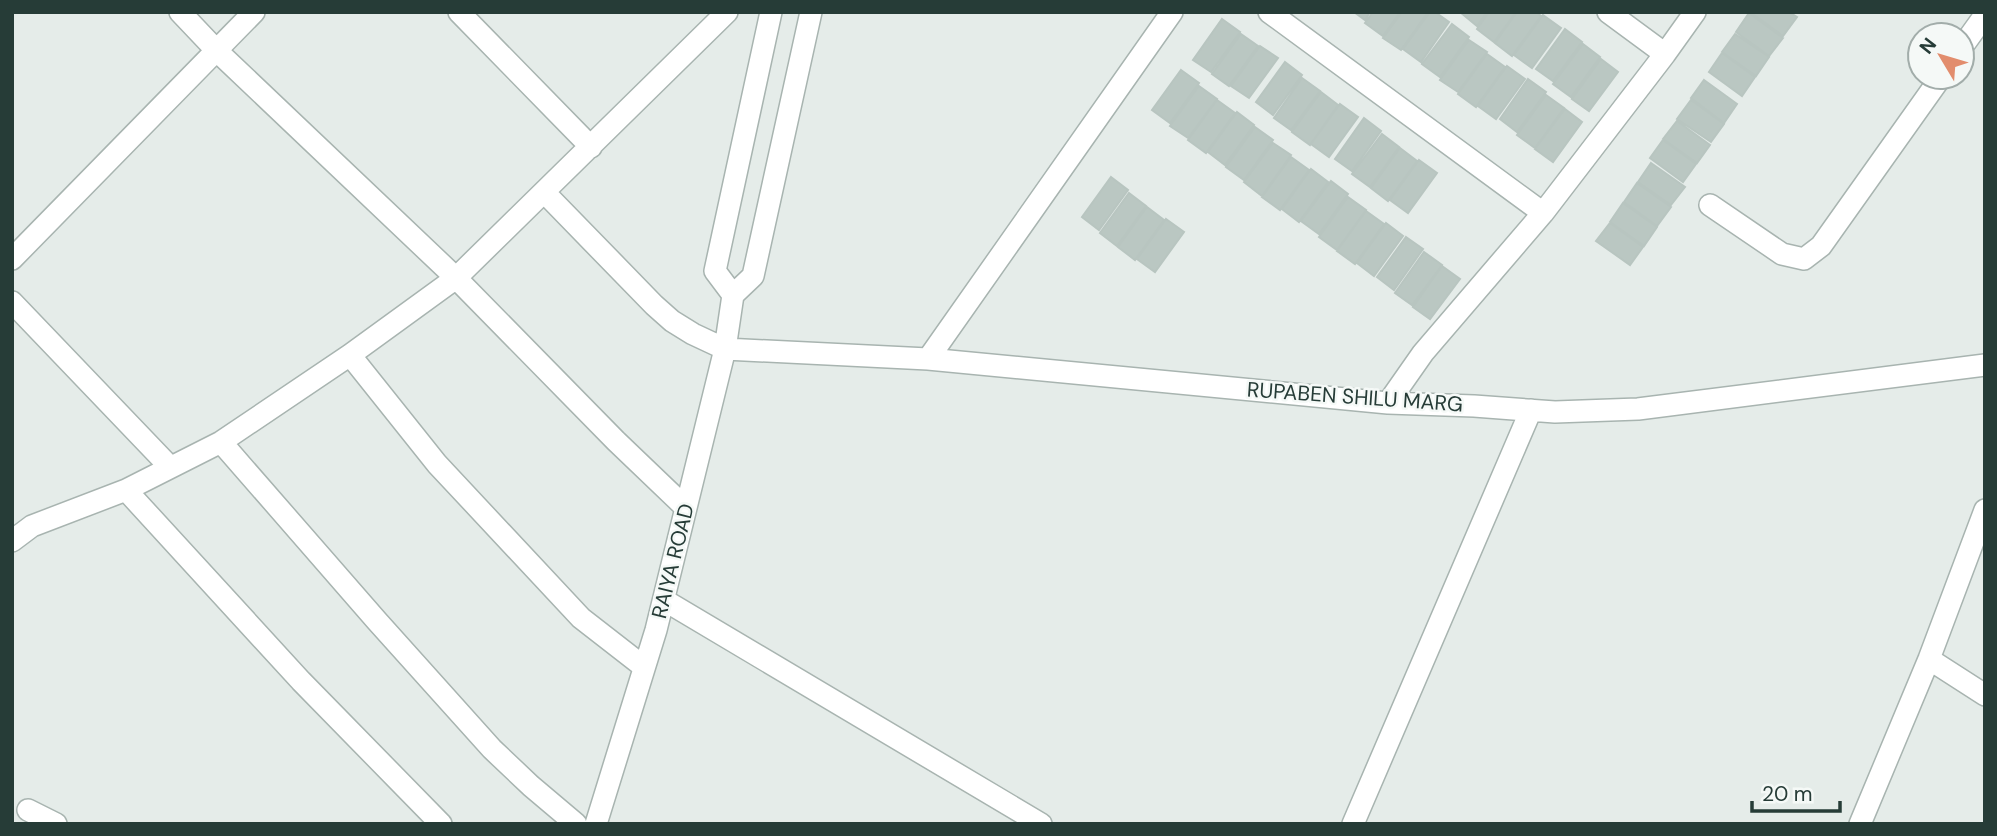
<svg xmlns="http://www.w3.org/2000/svg" width="1997" height="836" font-family="'DM Sans',sans-serif">
<rect width="100%" height="100%" fill="#e5ece9"/>
<path fill="#bac7c2" stroke="#b8c5c0" stroke-width="2" d="M1354 12H1370L1365 20Z
M1373 12H1400L1383 36 1365 23Z
M1402 12H1428L1401 50 1383 38Z
M1430 12H1435L1449 22 1421 62 1403 49Z
M1460 12H1487L1477 26Z
M1489 12H1516L1494 42 1477 29Z
M1517 12H1536L1541 16 1512 56 1495 43Z
M1750 12H1789L1797 17 1783 36Z
M1749 13 1783 38 1769 56 1736 32Z
M1543 15 1561 28 1532 68 1514 55Z
M1222 19 1240 32 1211 72 1193 60Z
M1452 24 1469 37 1440 77 1422 64Z
M1565 29 1582 42 1553 81 1536 69Z
M1241 34 1258 46 1229 86 1212 74Z
M1735 34 1769 57 1756 76 1722 52Z
M1469 40 1487 52 1458 92 1440 80Z
M1583 44 1600 57 1571 97 1553 84Z
M1260 46 1278 58 1249 98 1231 86Z
M1722 53 1755 77 1742 96 1709 72Z
M1487 54 1505 67 1476 107 1458 94Z
M1601 59 1618 72 1589 111 1572 99Z
M1285 62 1302 75 1273 115 1256 102Z
M1507 66 1525 79 1496 119 1478 106Z
M1181 70 1199 83 1170 123 1152 110Z
M1302 78 1320 91 1291 130 1274 118Z
M1528 79 1546 92 1517 132 1500 119Z
M1704 80 1737 104 1724 123 1691 98Z
M1199 86 1217 99 1188 138 1170 126Z
M1321 92 1338 105 1310 145 1292 132Z
M1546 95 1564 108 1535 148 1517 135Z
M1217 100 1235 113 1206 153 1188 140Z
M1691 100 1724 124 1711 142 1677 119Z
M1340 104 1358 117 1329 157 1311 144Z
M1565 109 1582 122 1553 162 1535 149Z
M1237 112 1254 125 1225 165 1208 152Z
M1364 118 1381 131 1352 171 1335 159Z
M1677 121 1710 145 1697 163 1663 139Z
M1255 127 1273 140 1244 180 1226 167Z
M1382 134 1399 147 1370 187 1352 174Z
M1663 140 1696 164 1683 182 1650 158Z
M1273 143 1291 155 1262 196 1244 182Z
M1400 148 1417 161 1388 201 1371 188Z
M1291 157 1309 170 1280 210 1262 197Z
M1419 160 1437 173 1408 213 1390 200Z
M1651 163 1685 187 1671 205 1638 182Z
M1311 169 1328 182 1299 222 1282 209Z
M1111 177 1128 190 1099 230 1082 217Z
M1331 181 1348 194 1319 234 1301 221Z
M1637 183 1671 207 1657 226 1624 202Z
M1129 193 1146 206 1117 246 1100 233Z
M1348 197 1366 210 1337 250 1319 237Z
M1623 203 1657 227 1644 246 1610 222Z
M1147 207 1164 220 1135 260 1118 247Z
M1366 211 1384 224 1355 264 1337 251Z
M1166 219 1184 232 1155 272 1137 259Z
M1386 223 1403 236 1374 276 1357 263Z
M1610 223 1643 247 1630 265 1596 241Z
M1406 237 1423 249 1394 290 1377 277Z
M1424 252 1442 265 1412 305 1395 293Z
M1442 266 1460 279 1430 319 1413 307Z"/>
<g fill="none" stroke-linecap="round" stroke-linejoin="round">
<defs>
<path id="minor" d="M180 12 217 51 456 278 616 441 686 508
M459 12 591 147
M1269 12 1543 213
M1608 12 1665 54
M1962 47 1985 15
M544 192 654 305 672 321 693 334 725 349 928 359 1388 403 1474 406 1555 412 1638 409 1985 365
M1710 205 1782 254 1804 259 1821 246 1941 77
M12 259 254 12
M733 295 715 271 771 12
M12 302 170 467
M350 355 437 464 581 618 644 667
M928 359 1172 12
M1388 403 1423 353 1543 213 1665 54 1695 12
M221 442 377 621 492 749 531 786 576 824
M126 490 301 681 441 824
M12 541 32 526 126 490 221 442 350 355 456 278 727 12
M664 600 1041 824
M1929 659 1985 695
M28 810 56 824
M596 824 656 630 725 349 733 295 753 276 811 12
M1353 824 1531 410
M1860 824 1929 659 1985 510"/>
</defs>
<use href="#minor" stroke="#a8b4b0" stroke-width="24"/>
<use href="#minor" stroke="#fff" stroke-width="21"/>
</g>
<g text-anchor="middle" dominant-baseline="central" stroke-width="5" stroke-linejoin="round" paint-order="stroke">
<g font-size="21" fill="#263c37" stroke="#f5f9f7">
<text transform="translate(1355 397) rotate(4)">RUPABEN SHILU MARG</text>
<text transform="translate(673 561) rotate(-76)">RAIYA ROAD</text>
</g>
</g>
<rect width="1997" height="836" fill="none" stroke="#263c37" stroke-width="28"/>
<g transform="translate(1941 56) rotate(308)"><circle r="33" fill="#f5f9f7" stroke="#a2adaa" stroke-width="2"/>
<path d="M0-5L12 26L0 18L-12 26Z" fill="#e28d6d"/>
<text y="-10" font-size="19" font-weight="bold" text-anchor="middle" fill="#263c37">N</text>
</g>
<path d="M1752 801v10h88v-10" fill="none" stroke="#263c37" stroke-width="3.5"/>
<text x="1762" y="801" font-size="21" fill="#263c37" stroke="#f5f9f7" stroke-width="5" paint-order="stroke">20 m</text>
</svg>
